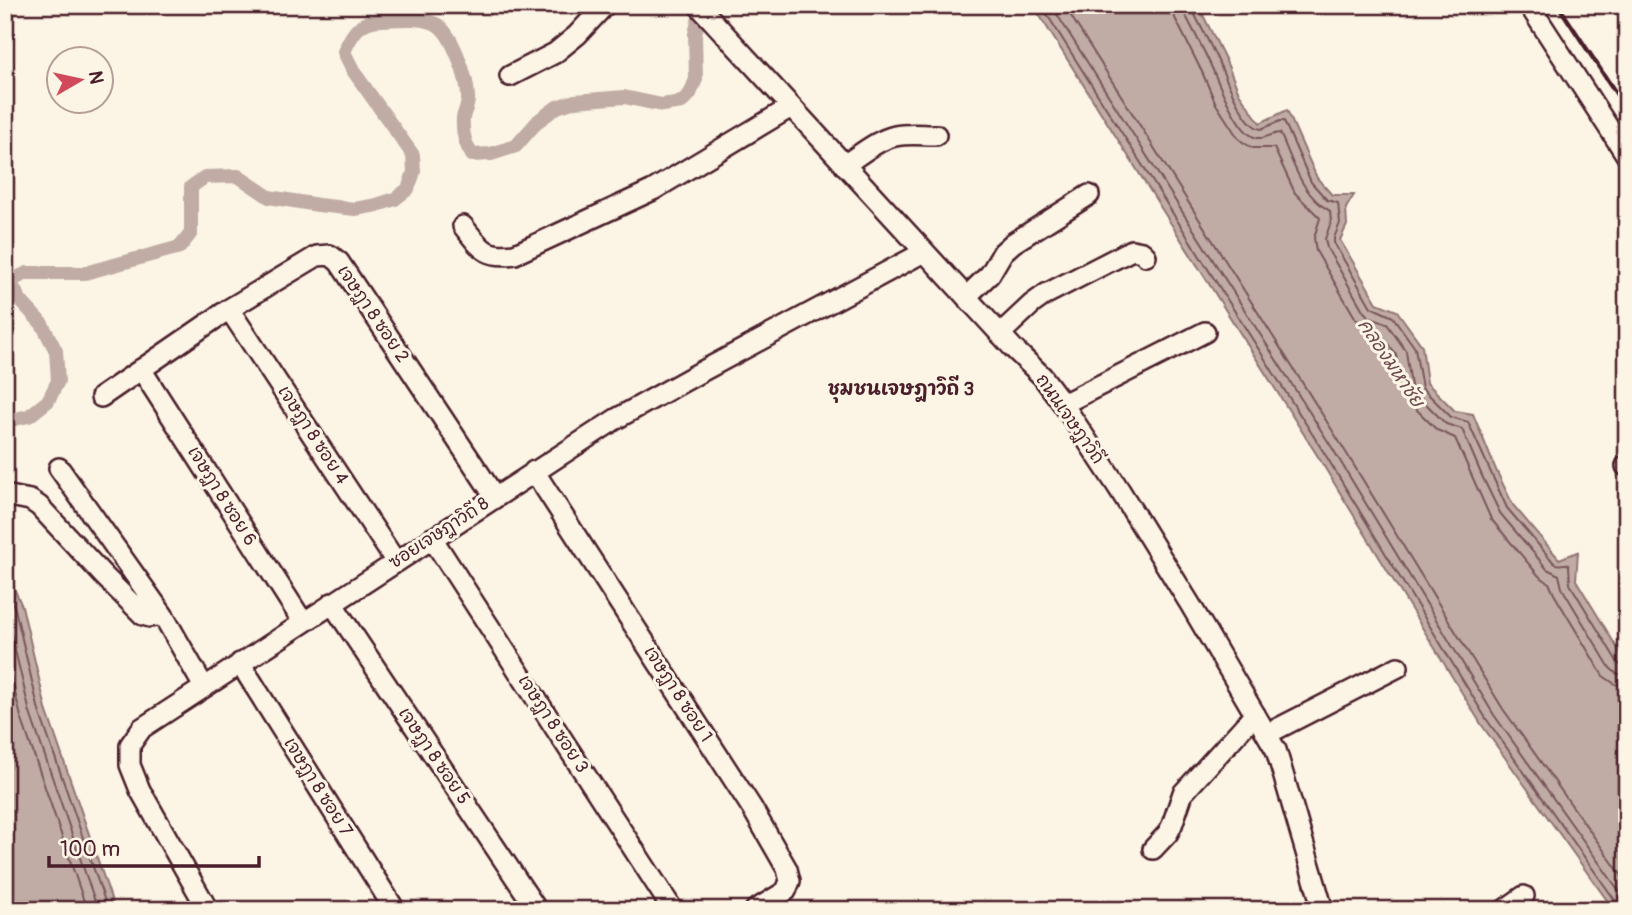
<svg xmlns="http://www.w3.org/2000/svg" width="1632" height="915" font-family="Pangolin,'Playpen Sans Thai',sans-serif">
<rect width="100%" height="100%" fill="#fcf5e5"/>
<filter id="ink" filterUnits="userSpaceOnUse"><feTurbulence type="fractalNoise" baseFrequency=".0143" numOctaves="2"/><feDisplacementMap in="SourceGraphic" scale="14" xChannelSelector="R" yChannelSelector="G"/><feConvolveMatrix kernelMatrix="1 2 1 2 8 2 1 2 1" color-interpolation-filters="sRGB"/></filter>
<g filter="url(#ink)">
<path fill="#c0aca5" stroke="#917474" stroke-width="2" d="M1033 5H1198L1226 61 1239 93 1260 123 1287 110 1317 178 1332 195H1354L1346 208 1347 225 1340 240 1377 303 1397 311 1422 346 1427 383 1455 411 1473 414 1496 470 1513 505 1559 559 1578 552 1576 580 1627 664V910H1614L1481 724 1317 455Z
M5 568 22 606 46 709 115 910H5Z"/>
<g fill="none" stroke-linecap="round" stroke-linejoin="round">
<path stroke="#79575c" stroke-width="2" d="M1041 5 1323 451 1487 720 1617 903 1619 910
M1051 5 1331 446 1494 715 1627 902
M1064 5 1339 441 1503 709 1627 883
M1173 5 1175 18 1202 72 1216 104 1238 138 1244 143 1253 148H1274L1295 193 1320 218 1314 238 1316 251 1356 319 1364 326 1380 333 1396 355 1401 387 1406 399 1437 430 1455 438 1491 519 1539 576 1549 583 1554 594 1603 676 1615 684 1627 686
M1184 5 1185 14C1194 32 1204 50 1212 68 1219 84 1237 130 1254 137 1263 141 1271 133 1280 133 1293 161 1301 195 1330 211L1331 222 1325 239 1327 248 1364 312 1369 317 1387 324 1406 351 1411 386 1414 392 1446 424 1462 429 1482 476 1500 513 1547 569 1559 575 1562 588 1610 668 1617 674 1627 675
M1192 5 1193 11C1201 27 1210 44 1218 61 1226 77 1243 126 1261 129L1280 121H1284L1311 182 1327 200 1338 203 1340 223 1334 238V243L1371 307 1393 317 1415 348 1422 388 1451 417 1468 422 1507 508 1554 563C1559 567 1564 562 1569 565L1570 584 1618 663 1622 666 1627 667
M5 586 15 609 39 711 108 910
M5 608 30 713 98 910
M5 651 21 717 87 910"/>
<path stroke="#c0aca5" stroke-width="14" d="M5 413 15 419 29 416 48 401 58 381 56 351 42 324 20 300 10 281 27 273H85L180 247 191 233V187L205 177 238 176 269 197 318 205 355 209 377 205 395 199 408 189 414 172 413 155 354 72 344 52C352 33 360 20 382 20 400 19 421 17 436 24 453 33 468 80 468 97 469 105 464 111 463 118 462 131 465 144 472 155L491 154 516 146 538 121 557 107 575 101 624 97 662 105 682 102 690 94 696 79 695 34 702 5"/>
<defs>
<path id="minor" d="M698 5 1014 349 1042 376 1063 404 1119 489 1190 604 1276 750 1323 910
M1529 5 1627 156
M510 76 555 53 577 35 605 5
M844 165C860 155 877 140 895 136 908 133 922 135 936 135
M463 226C481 248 484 258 515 254L653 190 791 107
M966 297 990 274 1003 252 1013 243 1089 195
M229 309 396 562
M1000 334 1032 304 1046 294 1132 250 1142 252 1146 256
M141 369 303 622
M101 397 229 309 317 256 330 255 339 262 495 497
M1063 404 1205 332
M1626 466 1627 465
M59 468 163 615 204 687
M534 471 752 808 787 869 790 881 786 891 755 910
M5 495 30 500 39 506 104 576 143 615 150 617 163 615
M432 538 673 910
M332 603 537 910
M240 663 395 910
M1267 734 1398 667
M1153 849 1168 833 1172 825 1183 793 1255 714
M208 910 140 790 130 765V745L142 728 616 419 697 374 924 252
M1504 910 1524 896"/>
</defs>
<use href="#minor" stroke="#4a1f2b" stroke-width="24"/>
<use href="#minor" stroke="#fcf5e5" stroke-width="19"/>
<path stroke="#4a1f2b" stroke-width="4.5" d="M1558 5 1627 110"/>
</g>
</g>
<g text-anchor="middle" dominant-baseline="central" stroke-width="6" stroke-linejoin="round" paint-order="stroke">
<g font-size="18" fill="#4a1f2b" stroke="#fcf5e5">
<text transform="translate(373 314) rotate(56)">เจษฎา 8 ซอย 2</text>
<text transform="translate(1070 419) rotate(55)">ถนนเจษฎาวิถี</text>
<text transform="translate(313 435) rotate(57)">เจษฎา 8 ซอย 4</text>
<text transform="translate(222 496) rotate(58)">เจษฎา 8 ซอย 6</text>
<text transform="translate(439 533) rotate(-33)">ซอยเจษฎาวิถี 8</text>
<text transform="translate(678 694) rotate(57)">เจษฎา 8 ซอย 1</text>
<text transform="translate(553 724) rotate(57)">เจษฎา 8 ซอย 3</text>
<text transform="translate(434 756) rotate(56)">เจษฎา 8 ซอย 5</text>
<text transform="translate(318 787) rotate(58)">เจษฎา 8 ซอย 7</text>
</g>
<g font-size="19" font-style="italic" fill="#6d4950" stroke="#fcf5e5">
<text transform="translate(1391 363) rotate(56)">คลองมหาชัย</text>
</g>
<g font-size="19" font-weight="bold" fill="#4a1f2b" stroke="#fcf5e5">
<text x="901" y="389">ชุมชนเจษฎาวิถี 3</text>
</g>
</g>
<rect width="1632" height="915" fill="none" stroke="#fcf5e5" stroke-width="28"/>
<rect x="14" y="14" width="1604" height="887" fill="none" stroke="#4a1f2b" stroke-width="2.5" filter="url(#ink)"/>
<g transform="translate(80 80) rotate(81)"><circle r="33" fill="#fcf5e5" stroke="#b59f9b" stroke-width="2"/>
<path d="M0-5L12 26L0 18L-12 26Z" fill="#d1495b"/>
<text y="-10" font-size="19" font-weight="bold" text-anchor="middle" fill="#4a1f2b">N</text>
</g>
<path d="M49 856v10h210v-10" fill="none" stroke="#4a1f2b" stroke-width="3.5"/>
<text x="60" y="856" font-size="21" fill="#4a1f2b" stroke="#fcf5e5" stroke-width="5" paint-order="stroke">100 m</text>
</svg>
